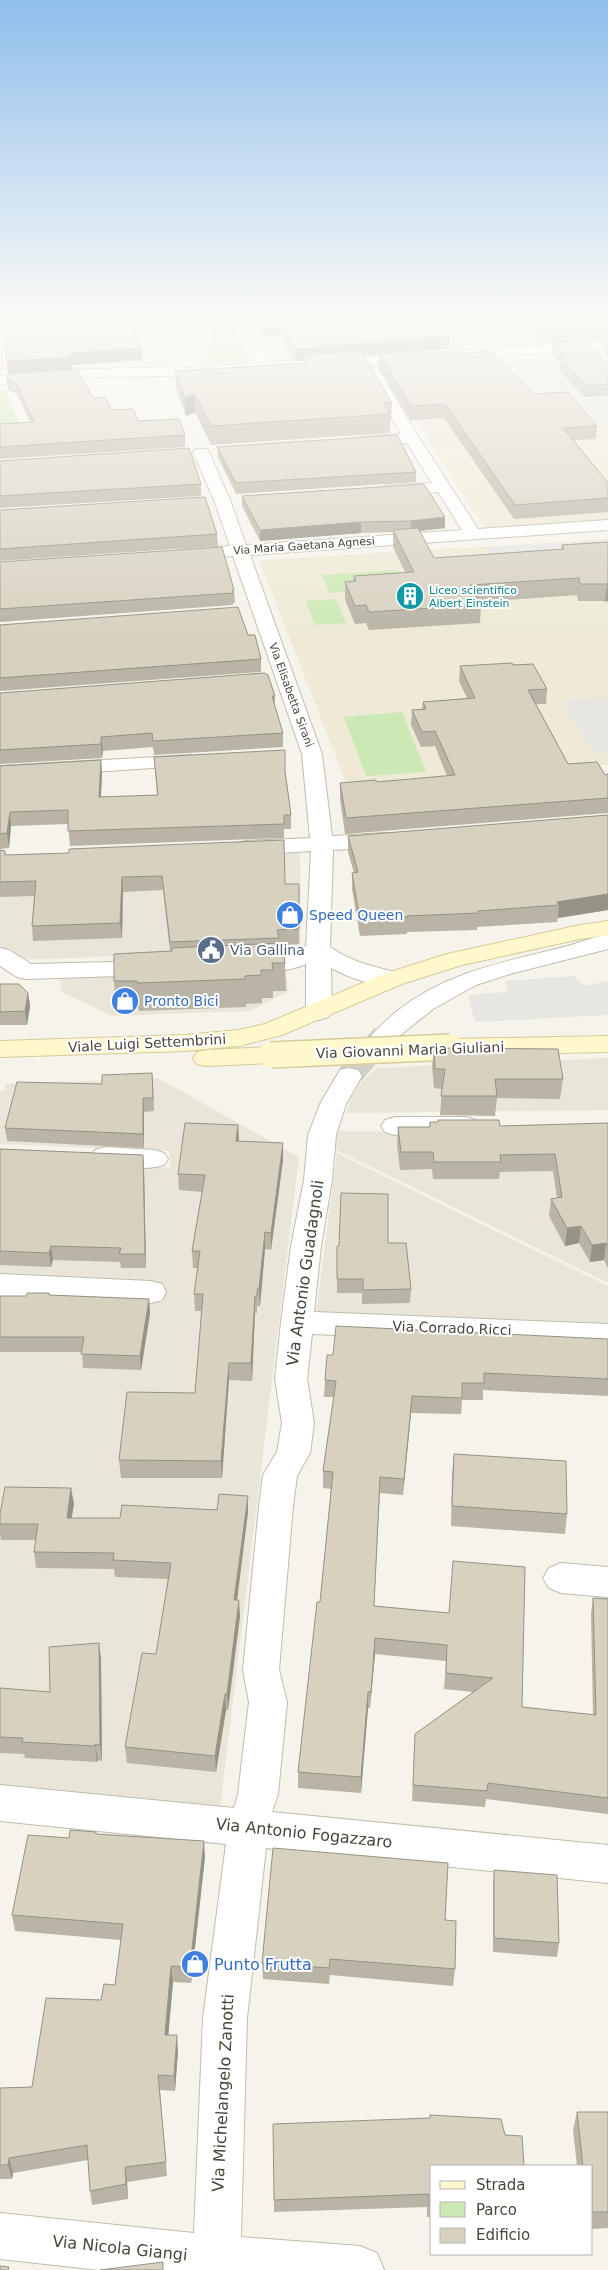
<svg xmlns="http://www.w3.org/2000/svg" width="608" height="2270" font-family="'DejaVu Sans',sans-serif">
<rect width="100%" height="100%" fill="#f6f3eb"/>
<path fill="#e9e6d9" d="M244 318H608V340L337 358 332 351 285 354 280 346 262 347Z
M590 355 608 374V442L574 402 485 445 434 448 383 370Z
M300 852 301 949 19 960 0 945V866Z
M285 969 289 991 250 1011 112 1016 62 992 59 979Z
M608 1058V1110L346 1113 352 1096 363 1080 377 1068Z
M158 1078 299 1157 220 1808 0 1789V1296L163 1302 165 1285 0 1276V1161L170 1168V1151L0 1144V1091H5V1084Z
M338 1131 608 1134V1283L336 1150Z
M337 1153 608 1286V1328L316 1313Z"/>
<path fill="#f7edd7" d="M0 318H222L248 362 106 366 0 373Z"/>
<path fill="#eeead5" d="M573 402 608 444V523L487 531 434 449 487 445Z
M608 539V765L347 785 259 560Z"/>
<path fill="#cce9b5" d="M214 318H222L248 362 205 364 197 362 210 357 204 346 216 345 209 333H212L210 328 217 324Z
M4 389 22 428 0 430V390Z
M395 570 404 588 329 593 322 575Z
M336 599 346 623 315 625 306 601Z
M402 712 426 772 366 776 344 717Z"/>
<path fill="#e7e6e2" d="M605 330 608 339 353 356 346 347Z
M280 346 285 354 332 351 336 358 283 361 267 356 262 348Z
M544 359 555 370 522 373 512 361Z
M608 540V557L499 569 486 547Z
M608 697V752L594 753 562 701Z
M574 976 584 986 608 981V1015L475 1022 468 995 508 992 505 981Z"/>
<g fill="none" stroke-linecap="round" stroke-linejoin="round">
<path stroke="#d4d0c7" stroke-width="25" stroke-dasharray="25 12" stroke-linecap="butt" d="M349 1076 384 1036"/>
<defs>
<path id="minor" d="M224 318H236L269 366 267 369H257Z
M373 368 380 372 419 438 478 529 608 520V530L250 555 322 754 332 836 386 833 394 835 397 840 394 845 386 847 333 850 330 947C353 963 376 967 402 974L405 979 402 984C380 990 350 978 331 968L332 1012 328 1017 319 1020 310 1017 306 1012V964C288 972 259 974 239 969L236 964 239 959 287 955 306 946 311 851 246 855 238 853 235 848 238 843 246 841 310 838 302 754 233 556 186 559 180 558 177 554 180 550 186 549 230 546 214 500 193 452 196 449H206L209 452 230 500 246 545 462 530 438 492 389 495 383 493 381 490 383 487 389 485 432 483 407 443 360 447 355 445 352 442 355 439 360 437 401 434 366 372Z
M191 755 198 757 201 761 198 765 0 778V766Z
M608 934V949L510 974 476 985 433 1009 393 1041 384 1044 375 1041 371 1036C378 1027 387 1020 396 1012 446 972 504 962 564 947 579 943 593 937 608 934Z
M0 948 9 950 31 964 152 961 161 963 164 968 161 973 152 975 26 979 17 977 0 966Z
M349 1068 358 1070 362 1076 346 1104 336 1135 332 1180 321 1246 314 1312 608 1324V1346L312 1334 307 1379 314 1423 310 1453 297 1476 293 1506 279 1670 287 1702 278 1794 272 1812 608 1845V1883L266 1848 247 2018 241 2237 360 2246 377 2253 384 2270H100L0 2259V2213L194 2233 203 2018 226 1844 0 1821V1785L234 1808 238 1794 249 1702 243 1670 259 1506 263 1475 277 1452 282 1423 275 1379 281 1322 291 1246 304 1180 308 1135 320 1104 340 1070Z
M395 1117H466L476 1120 480 1126 476 1132 466 1135H395L385 1132 381 1126 385 1120Z
M105 1147 154 1150 164 1153 168 1159 164 1165C144 1171 115 1168 95 1162L91 1156 95 1150Z
M0 1274 151 1281 162 1284 166 1292 162 1300 151 1303 0 1296Z
M561 1563 608 1567V1597L561 1593 549 1588 543 1578 549 1568Z"/>
<path id="tertiary" d="M608 341V349L455 359 448 355 455 351Z
M415 354 420 355 422 358 420 361 331 369 325 366 227 373 221 375 93 377 0 384V376L93 369 203 367 340 357 346 360Z"/>
<path id="secondary" d="M608 921V935L580 939 462 965 402 984 282 1035 239 1046 185 1051 0 1057V1041L185 1035 239 1030 265 1024 384 974 447 954 580 925Z
M608 1036V1052L450 1055 441 1053 437 1047 441 1041 450 1039Z
M271 1047 280 1049 284 1055 280 1061 271 1063 206 1066 197 1064 193 1058 197 1052 206 1050Z"/>
</defs>
<use href="#minor" stroke="#c1bcad" stroke-width="2"/>
<use href="#tertiary" stroke="#c1bcad" stroke-width="2"/>
<use href="#secondary" stroke="#d5cb9b" stroke-width="2"/>
<use href="#minor" fill="#fff" fill-rule="evenodd"/>
<use href="#tertiary" fill="#fff" fill-rule="evenodd"/>
<use href="#secondary" fill="#fff8cc" fill-rule="evenodd"/>
<defs>
<path id="secondary-bridge" d="M271 1055 450 1047"/>
</defs>
<use href="#secondary-bridge" stroke="#d5cb9b" stroke-width="28" stroke-linecap="butt"/>
<use href="#secondary-bridge" stroke="#fff8cc" stroke-width="25"/>
</g>
<path fill="#b9b4a5" d="M15 318H190V326L134 330 142 348V360L72 365V369L8 374 6 360 7 355 4 333 12 331Z
M250 318H434L449 348 464 353 533 394 597 426 596 439 574 440 608 483V512L514 519 444 418 410 420 378 367 379 354 364 356 392 403 391 421H390V433L211 445 195 412 186 416 176 389 175 371 303 364V361H296L281 336 263 337 252 320Z
M517 318H608V358L603 351 604 340H592L591 347 603 360 608 361V396L584 397 559 370 560 362 552 354 553 342 541 343Z
M7 379 93 398 112 410 138 421 185 435V447L0 459V424L30 422 17 394 8 390Z
M217 447 416 472V482L236 494 218 457Z
M0 461 201 484V496L0 508Z
M424 484 445 528 420 531 434 558 561 549 562 545 608 542V601H578L577 595 479 602 481 605 480 623 369 630 366 623 355 624 345 600V582H353L354 576 405 572 393 547V532L361 533 260 541 242 506V496Z
M0 510 217 534 218 546 0 561Z
M0 562 234 590 235 603H233V605L0 622Z
M0 625 248 635 261 659V672L0 691Z
M513 665 547 689 546 704H536L568 764 605 775 608 774V813L345 834 340 799V783L377 782 447 776 435 746 421 747 411 725 412 710 422 709 423 702 467 698 459 681 460 666Z
M0 693 275 696V708L283 733V747L154 755 153 747 103 751 102 758 0 764Z
M154 757 285 771 291 815V829H284V838L70 846 68 824 11 826 9 848 0 849V766L101 760 102 774 101 797 157 795Z
M608 815V910L558 918 557 922 477 927V930L407 932V934L360 936 352 889V873H354L348 852V836Z
M0 850 5 851 6 855 285 884H299V944L282 945 285 963 286 991H273V998H262V1003L246 1004V1007L139 1011V1009H116L114 981 170 952 163 890 123 892 122 938 33 941 32 926 34 896 0 897Z
M0 984 28 993 30 1006 27 1025H0Z
M434 1048 563 1079 560 1099 497 1098 495 1116 440 1115 442 1089 434 1088 432 1067Z
M152 1073 154 1111 144 1112V1148L7 1141 5 1128 102 1084Z
M430 1122 500 1126 608 1123V1268L604 1260 590 1262 579 1243 565 1246 549 1216 551 1199 557 1198 553 1171 500 1172 499 1179H433L432 1169 400 1170 397 1144 398 1127H429Z
M238 1125 239 1141 283 1143V1160L271 1250 265 1249 260 1306H257V1313H255L252 1381 229 1380 222 1478H121L119 1460 195 1393 202 1311H195L194 1294 198 1268H193L192 1251 202 1192 179 1190 178 1174Z
M0 1149 143 1155 144 1169 146 1268H121L120 1262 53 1260 51 1267 0 1265Z
M388 1243 411 1289 410 1303 362 1304V1293H337V1246Z
M49 1295 149 1299 150 1313 141 1370 83 1368 82 1352H0V1296H26Z
M608 1339V1396L483 1390V1400H462L461 1414 411 1413 403 1495 380 1493 374 1606 449 1613 522 1707 593 1715 591 1614 593 1598 608 1599V1814L486 1799 485 1807 412 1801 415 1734 473 1692 444 1689 446 1661 375 1654 370 1708H368L361 1793 298 1788V1772L320 1602 331 1489 323 1488V1471L334 1397H324L325 1380 333 1355Z
M454 1454 567 1514 565 1534 451 1526 452 1474Z
M74 1504 71 1518H120L248 1512 237 1600 240 1616 228 1710H226L216 1772 127 1763 125 1747 156 1654 168 1579 115 1577 114 1569 36 1568 34 1552 36 1540H1L0 1534V1514Z
M99 1643 101 1660 102 1761 98 1760 97 1762 25 1758 24 1754 0 1753V1688L50 1692Z
M97 1834 205 1857 191 1983 173 1982 168 2035 178 2050 175 2091 160 2090 167 2176 127 2182 128 2199 92 2205 90 2191 88 2160 13 2173 12 2179H0V2088L32 2087 115 1985 121 1940 15 1931 12 1915 69 1838Z
M494 1870 559 1943 557 1957 493 1952V1884Z
M445 1920 455 1969 453 1986 330 1975 329 1984 263 1979 262 1963Z
M577 2112H608V2228L592 2229V2166H577L573 2130Z
M432 2166V2217H427V2207L274 2212V2200Z"/>
<path fill="#969286" d="M142 318H190V326L129 330V319Z
M281 325V336L263 337V326Z
M450 336 449 348 306 360 303 355V361H296V349Z
M142 348V360L72 365V369L8 374 7 361 69 353Z
M194 394 195 412 186 416 185 398Z
M445 517V528L411 532V521Z
M361 522V533L260 541V530Z
M607 584H608V601L605 602Z
M101 737 103 751 102 758 101 744Z
M101 760 102 774 100 811 99 797Z
M10 812 11 826 9 848 7 833Z
M122 877 123 892 122 938 120 923Z
M608 894V910L558 918 559 905 557 902Z
M28 993 30 1006 27 1025 25 1011Z
M152 1073 153 1087 154 1111 153 1098Z
M143 1098 144 1112V1148L143 1134Z
M238 1125 239 1142 236 1141Z
M283 1143V1160L271 1250V1233Z
M143 1155 144 1169 146 1268 145 1254Z
M581 1226 579 1243 565 1246 567 1228Z
M265 1232V1249L260 1306 259 1289Z
M606 1243 604 1260 590 1262 592 1245Z
M51 1246 53 1260 51 1267 49 1253Z
M255 1296V1313L252 1381 251 1363Z
M149 1299 150 1313 141 1370 140 1356Z
M229 1363V1380L222 1478 221 1461Z
M412 1396 411 1413 403 1495 404 1479Z
M71 1488 74 1504 69 1534 67 1518Z
M248 1496V1512L235 1616 234 1600Z
M239 1600 240 1616 228 1710 227 1694Z
M375 1638V1654L370 1708 371 1692Z
M99 1643 101 1660 102 1761 100 1745Z
M368 1692V1708L361 1793V1777Z
M225 1694 226 1710 216 1772 215 1756Z
M95 1744 98 1760 97 1762 95 1746Z
M204 1841 205 1857 191 1983 190 1967Z
M171 1966 173 1982 167 2050 165 2035Z
M177 2035 178 2050 175 2091 174 2076Z
M9 2158 13 2173 12 2179 8 2165Z
M125 2167 127 2182 128 2199 126 2184Z"/>
<path fill="#d7d1c0" stroke="#969286" d="M15 318H142L129 319 142 348 69 353 71 357 7 361 6 360 7 352 4 333 12 331Z
M258 318H434L450 336 296 349 281 325 263 326Z
M529 318H608V328L542 331Z
M604 339H608V344Z
M592 340 589 344 603 360 608 361V384L585 385 560 358 567 357 553 342Z
M460 347 464 353 490 351 533 394 568 392 597 426 563 428 608 483V498L515 505 445 404 411 406 379 354Z
M361 351 392 403H384L390 414 211 426 194 394 185 398 175 371 308 363 303 355Z
M77 369 93 398 105 397 112 410 133 409 138 421 179 419 185 435 0 447V424L34 422 16 383 7 379 8 374Z
M397 435 416 472 236 483 217 447Z
M189 448 201 484 0 496V461Z
M424 484 445 517 411 521 361 522 260 530 242 496Z
M205 497 217 534 0 549V510Z
M418 528 434 558 564 549 562 545 608 542V584H580L579 578 470 585 481 605 369 612 366 605 355 606 345 582 356 581 354 576 414 572 393 530Z
M222 547 234 590 232 591 233 593 0 609V562Z
M238 607 248 635H255L261 659 0 678V625Z
M512 663 513 665 533 664 547 689 528 690 568 764 597 762 605 775 608 774V798L346 818 340 783 376 780 377 782 455 775 435 731 422 732 412 710 426 709 423 702 475 698 460 666Z
M264 673 268 675 275 696H272L283 733 153 741 152 733 101 737V744L0 750V693Z
M285 750V771L291 815H284V824L68 831V810L10 812 7 833 0 834V766L101 760 99 797 158 795 154 757Z
M608 815V894L557 902 559 905 478 911V913L407 916 408 917 360 920 352 873 358 872 348 836Z
M284 840 285 884H299V929L277 930 279 938 170 942 162 876 122 877 120 923 32 926 36 881 0 882V850L5 851V855L69 853V849Z
M282 943 285 963H272L273 970H261V975L245 976V979L137 983V981H114V954L172 951V948Z
M0 984H19L28 993 25 1011 0 1012Z
M434 1048 558 1049 563 1079H495L497 1096H441L445 1069H435Z
M152 1073 153 1098H143V1134L5 1128 17 1082 102 1084V1075Z
M438 1120H499L500 1126 608 1123V1246L606 1243 592 1245 581 1226 567 1228 551 1199 562 1197 555 1154 500 1155 501 1162H434L433 1152H401L398 1127H430V1122H438Z
M185 1123 238 1125 236 1141 283 1143 271 1233 265 1232 259 1289H257V1296H255L251 1363H229L221 1461 119 1460 127 1392 195 1393 203 1294H194L200 1251H192L205 1175 178 1174Z
M0 1149 143 1155 145 1254H119L121 1248 51 1246 49 1253 0 1251Z
M341 1193 388 1194V1243H406L411 1289 363 1290V1279H337V1246H339Z
M27 1293H49V1295L149 1299 140 1356 81 1354 84 1337H0V1296H26Z
M336 1326 608 1339V1379L484 1373V1383H462V1398L412 1396 404 1479 380 1477 374 1606 449 1613 453 1561 525 1567 522 1707 596 1715 593 1598 608 1599V1798L488 1783 487 1791 413 1785 415 1734 493 1678 446 1673 447 1645 375 1638 371 1692H368L361 1777 298 1772 317 1602H320L333 1472 323 1471 336 1381 325 1380 327 1355H333Z
M454 1454 566 1461 567 1514 452 1506Z
M5 1487 71 1488 67 1518H120L122 1505 217 1510 219 1494 248 1496 234 1600H239L227 1694H225L215 1756 125 1747 142 1653 156 1654 171 1563 113 1560 114 1553 34 1552 38 1524H0V1514Z
M99 1643 100 1745 95 1744V1746L22 1742 23 1738 0 1737V1688L50 1692 49 1647Z
M70 1830 96 1832V1834L204 1841 190 1967 171 1966 165 2035H177L174 2076 158 2075 166 2162 125 2167 126 2184 90 2191 87 2145 9 2158 8 2165H0V2088L32 2087 46 1998 101 2000 104 1984 115 1985 123 1924 12 1915 28 1835 69 1838Z
M273 1848 448 1863 445 1920 456 1921 455 1969 330 1959 329 1968 262 1963Z
M494 1870 557 1875 559 1943 494 1938Z
M577 2112H608V2212H592V2166H583Z
M430 2115 501 2119 505 2135 522 2136 524 2166H432V2205H429V2194L274 2200 273 2124 430 2118Z
M163 2262V2270H100Z
M0 2266 9 2267 8 2270H0Z"/>
<linearGradient id="sky" x2="0" y2="1"><stop stop-color="#8fbeec"/><stop offset="0.5" stop-color="#fbfaf6"/><stop offset="1" stop-color="#fbfaf6" stop-opacity="0"/></linearGradient>
<rect width="608" height="636" fill="url(#sky)"/>
<defs>
<symbol id="building-disc" viewBox="-11 -11 22 22"><circle r="9.5" fill="#0f9aa8" stroke="#fff"/><path d="M-4-6H4V6H1V3H-1V6H-4ZM-2.5-4.3h1.7v1.8h-1.7ZM.8-4.3h1.7v1.8H.8ZM-2.5-1h1.7V.8h-1.7ZM.8-1h1.7V.8H.8Z" fill="#fff"/></symbol>
<symbol id="shop-disc" viewBox="-11 -11 22 22"><circle r="9.5" fill="#3f7fe0" stroke="#fff"/><path d="M-5-2.5h2.3a2.7 3.5 0 0 1 5.4 0H5L5.5 6h-11ZM-1.5-2.5h3a1.5 2.3 0 0 0-3 0Z" fill="#fff"/></symbol>
<symbol id="civic-disc" viewBox="-11 -11 22 22"><circle r="9.5" fill="#5c6f8a" stroke="#fff"/><path d="M-.6-6.5H3V-4.5H.6V-3L4-1V1h2V6H-6V1h2V-1L-.6-3ZM-1.2 2.5V6h2.4V2.5Z" fill="#fff"/></symbol>
</defs>
<g fill-rule="evenodd">
<use href="#building-disc" x="394" y="580" width="32" height="32"/>
<use href="#shop-disc" x="274" y="899" width="32" height="32"/>
<use href="#civic-disc" x="195" y="934" width="32" height="32"/>
<use href="#shop-disc" x="109" y="985" width="32" height="32"/>
<use href="#shop-disc" x="179" y="1948" width="32" height="32"/>
</g>
<g text-anchor="middle" dominant-baseline="central" stroke-width="4" stroke-linejoin="round" paint-order="stroke">
<g font-size="11" fill="#4a4539" stroke="#fff">
<text transform="translate(304 546) rotate(-4)">Via Maria Gaetana Agnesi</text>
<text transform="translate(291 695) rotate(70)">Via Elisabetta Sirani</text>
</g>
<g font-size="11" fill="#0d838f" stroke="#fff" text-anchor="start">
<text x="429" y="590">Liceo scientifico<tspan x="429" dy="13">Albert Einstein</tspan></text>
</g>
<g font-size="14" fill="#366cbe" stroke="#fff" text-anchor="start">
<text x="309" y="915">Speed Queen</text>
<text x="144" y="1001">Pronto Bici</text>
</g>
<g font-size="14" fill="#4e5e75" stroke="#fff" text-anchor="start">
<text x="230" y="950">Via Gallina</text>
</g>
<g font-size="14" fill="#4a4539" stroke="#fff">
<text transform="translate(147 1043) rotate(-3)">Viale Luigi Settembrini</text>
<text transform="translate(410 1050) rotate(-2)">Via Giovanni Maria Giuliani</text>
<text transform="translate(452 1328) rotate(2)">Via Corrado Ricci</text>
</g>
<g font-size="16" fill="#4a4539" stroke="#fff">
<text transform="translate(305 1273) rotate(-82)">Via Antonio Guadagnoli</text>
<text transform="translate(304 1833) rotate(6)">Via Antonio Fogazzaro</text>
<text transform="translate(223 2093) rotate(-87)">Via Michelangelo Zanotti</text>
<text transform="translate(120 2248) rotate(6)">Via Nicola Giangi</text>
</g>
<g font-size="16" fill="#366cbe" stroke="#fff" text-anchor="start">
<text x="214" y="1964">Punto Frutta</text>
</g>
</g>
<rect x="430" y="2165" width="162" height="90" fill="#ffffff" stroke="#b7b5b0"/>
<rect x="440" y="2181" width="25" height="8" fill="#fff8cc" stroke="#b7b5b0"/>
<text x="476" y="2190" font-size="15" fill="#4a4539">Strada</text>
<rect x="440" y="2202" width="25" height="15" fill="#cce9b5" stroke="#b7b5b0"/>
<text x="476" y="2215" font-size="15" fill="#4a4539">Parco</text>
<rect x="440" y="2228" width="25" height="15" fill="#d7d1c0" stroke="#b7b5b0"/>
<text x="476" y="2240" font-size="15" fill="#4a4539">Edificio</text>
</svg>
